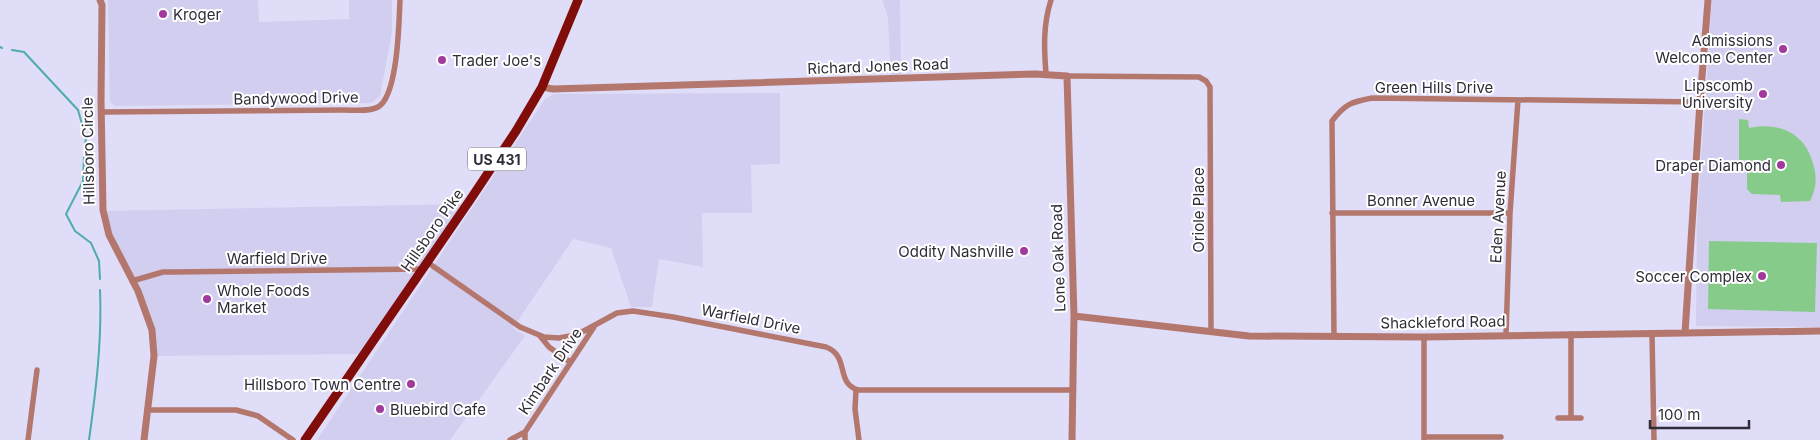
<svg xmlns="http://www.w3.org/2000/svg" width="1820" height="440" font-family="Inter,sans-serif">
<rect width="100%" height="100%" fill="#e0ddf8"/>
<path fill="#d2ceef" d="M108 0H258L259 22 349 19V0H392V32L380 96 371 103 115 106 110 101Z
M882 0H900L901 79H891L888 17Z
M1712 0H1820V327L1696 326 1697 219Z
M780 93V164L751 165 752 213H702L703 267 659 259 652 307H631L611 248 573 239 513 328 525 336 450 440H317L545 99 554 94Z
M467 204 364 354 154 356 152 330 109 235 103 211Z"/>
<path fill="#87cb8a" d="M1739 119 1748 120 1749 128C1780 121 1807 134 1814 167 1817 179 1816 190 1810 201L1781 202 1780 195 1752 194 1747 189V160H1739Z
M1709 241 1817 243 1815 312 1708 309Z"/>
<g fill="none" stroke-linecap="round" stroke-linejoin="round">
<path stroke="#4fabae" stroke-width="2" d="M0 47 2 48
M12 50 24 52 78 110 86 138 85 146
M84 157 83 181 66 214 75 231 91 243 99 261 100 279
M89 440C96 390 102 341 100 290"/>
<path stroke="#b4776e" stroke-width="5.5" d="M1046 74C1044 48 1043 25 1051 0
M1067 76 1199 77 1206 81 1210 87 1211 332
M101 112 344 110C354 110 369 112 378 107 398 96 399 21 400 0
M1332 213H1510
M427 262 520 327 544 337 559 338 570 336 582 332 617 313 633 311 673 317 826 347C850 356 835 383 858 390H1073
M132 281 163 272H173L423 269
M1571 334V418
M1652 334 1654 440
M1506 335 1510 213 1518 100
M540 336 549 347 570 362
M1334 337 1332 121C1345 104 1351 102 1372 98L1700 102
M1424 337V440
M856 390 855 409 859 440
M147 410H236L258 416 293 440
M1558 418H1581
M525 432V440
M1424 437H1501
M28 440 37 370
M510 440 525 432 594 327"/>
<path stroke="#b4776e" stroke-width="7" d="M100 0 102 5 101 100 103 210 109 235 138 291 152 330 154 356 144 440
M542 87 553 89 1035 74 1067 76 1074 316 1072 440
M1074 316 1249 336 1424 337 1820 331
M1685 333 1700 102 1708 0"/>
<path stroke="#810d0a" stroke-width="9" d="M305 440 470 200 516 131 542 87 578 0"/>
</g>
<g fill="#a23a9d" stroke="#fff" stroke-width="2">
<circle cx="163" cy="14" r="5"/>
<circle cx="1783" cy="49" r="5"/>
<circle cx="442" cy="60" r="5"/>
<circle cx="1763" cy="94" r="5"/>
<circle cx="1781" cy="165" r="5"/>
<circle cx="1024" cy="251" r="5"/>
<circle cx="1762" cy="276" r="5"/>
<circle cx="207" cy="299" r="5"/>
<circle cx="411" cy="384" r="5"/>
<circle cx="380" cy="409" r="5"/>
</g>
<g text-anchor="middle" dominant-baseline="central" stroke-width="4" stroke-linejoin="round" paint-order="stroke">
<rect fill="#fff" stroke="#6d6c74" stroke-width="1" x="468" y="147.5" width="58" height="23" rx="4"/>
<g font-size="14" font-weight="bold" fill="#2f2d38">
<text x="497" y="159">US 431</text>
</g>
<g font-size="15" fill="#2f2d38" stroke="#fff" text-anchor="end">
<text x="173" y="14" text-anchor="start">Kroger</text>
<text x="1773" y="40">Admissions<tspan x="1773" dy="17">Welcome Center</tspan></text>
<text x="452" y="60" text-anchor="start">Trader Joe's</text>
<text x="1753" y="85">Lipscomb<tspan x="1753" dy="17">University</tspan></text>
<text x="1771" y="165">Draper Diamond</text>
<text x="1014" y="251">Oddity Nashville</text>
<text x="1752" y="276">Soccer Complex</text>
<text x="217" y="290" text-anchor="start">Whole Foods<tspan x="217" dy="17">Market</tspan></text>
<text x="401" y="384">Hillsboro Town Centre</text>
<text x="390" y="409" text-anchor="start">Bluebird Cafe</text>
</g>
<g font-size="15" fill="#2f2d38" stroke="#fff">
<text transform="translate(878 66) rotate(-2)">Richard Jones Road</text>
<text x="1434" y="87">Green Hills Drive</text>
<text transform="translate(296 98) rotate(-1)">Bandywood Drive</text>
<text transform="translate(88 151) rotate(-91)">Hillsboro Circle</text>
<text x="1421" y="200">Bonner Avenue</text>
<text transform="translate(1198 210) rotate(-90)">Oriole Place</text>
<text transform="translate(1498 217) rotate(-87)">Eden Avenue</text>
<text transform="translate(432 230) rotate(-55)">Hillsboro Pike</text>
<text x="277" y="258">Warfield Drive</text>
<text transform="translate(1058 258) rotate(-92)">Lone Oak Road</text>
<text transform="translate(751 319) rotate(11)">Warfield Drive</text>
<text transform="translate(1443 322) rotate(-1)">Shackleford Road</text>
<text transform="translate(550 371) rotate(-56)">Kimbark Drive</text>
</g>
</g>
<path d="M1650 420v8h99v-8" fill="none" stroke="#2f2d38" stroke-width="2.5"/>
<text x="1658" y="420" font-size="15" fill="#2f2d38" stroke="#ffffff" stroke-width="4" paint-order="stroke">100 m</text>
</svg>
